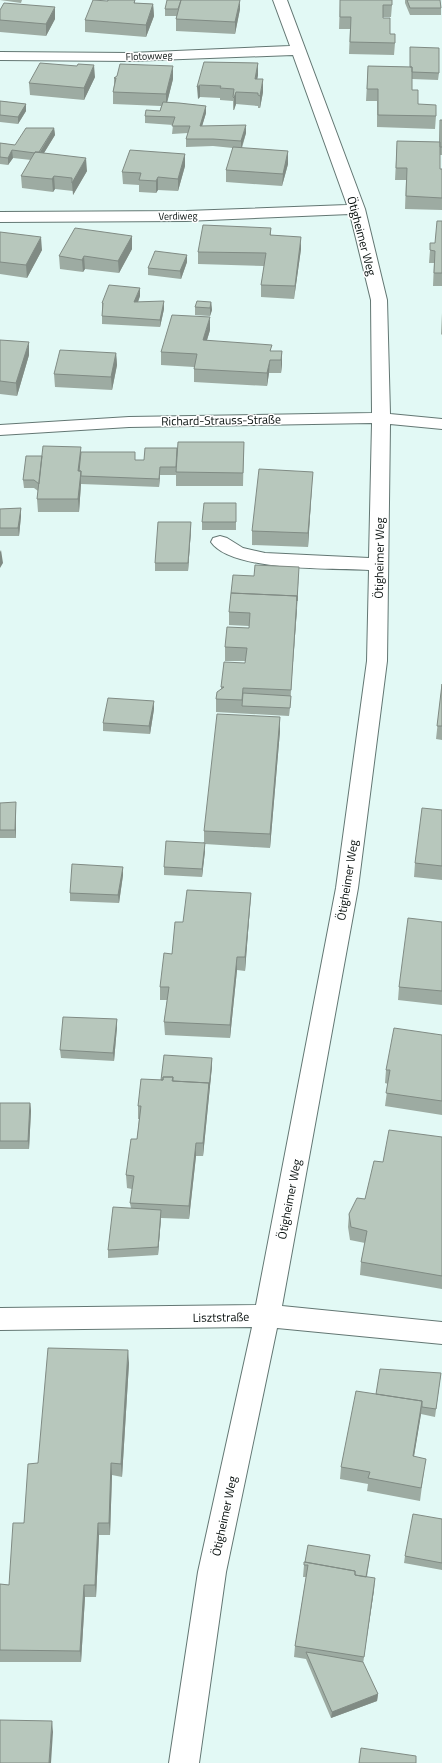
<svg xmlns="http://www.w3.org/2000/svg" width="442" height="1763" font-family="'Titillium Web',sans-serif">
<rect width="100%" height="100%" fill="#e2f9f5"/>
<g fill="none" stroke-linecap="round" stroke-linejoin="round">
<defs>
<path id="minor" d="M273 0H287L365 209 387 300 390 414 442 419V429L390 424 387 661 358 888 282 1306 442 1322V1344L277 1328 226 1572 199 1763H169L198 1572 252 1327 0 1330V1308L256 1305 336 888 367 661 369 570C334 568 231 572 211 542L213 538 220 536 227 538 243 548 265 553 369 558 372 423 129 427 0 435V425L129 417 372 413 371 300 350 214 186 221 0 222V212L186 211 347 205 293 55 130 61 0 60V52L130 53 290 46Z"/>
</defs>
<use href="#minor" stroke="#637773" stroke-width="2"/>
<use href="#minor" fill="#fff" fill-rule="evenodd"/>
</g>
<path fill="#9daba2" d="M0 0H22L21 3Z
M105 0H135V3L153 4 154 16 146 37 85 32V20L108 0Z
M340 0 392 5 391 17H383V18L390 34 395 43 394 55 349 54 350 29H339Z
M405 0H440L441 8V15H410L405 3Z
M165 9H240L235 34 176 31V19L177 16H165Z
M0 10 55 19 46 36 0 32Z
M410 47 439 73 438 80 412 79V90L418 104 436 116 435 129 377 127V101H366L368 66 410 67Z
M204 62 258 63V75L257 79 263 92 260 108H258V106L236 104 234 110H233V101L220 100V98L200 97 198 99Z
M95 77 84 100 30 95 29 83Z
M114 78 173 79 167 102 206 106V113L202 126 246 133 242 148 288 151V164L282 186 226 182V170L233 148 213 146 186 147V139L188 133 172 134 173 125 145 123V116L160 111 161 106 113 104V92L114 85Z
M0 101 26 104V111L18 124 0 122Z
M440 120H442V155H440V169H442V210L405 209 406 180H395L397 141 439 142Z
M54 128 55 135 44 153 87 171 73 195V191L55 189 53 192 22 188 21 176 31 160 13 158 8 165 0 164V143L15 145Z
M185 154V166L178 191 158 190 156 193 139 192V185L123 184 122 172Z
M442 221V286H433L434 263H429L430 250 435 243Z
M271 228V235L301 249 294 299 261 297V285L264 266 198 264V252Z
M0 232 42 250 27 278 0 274Z
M132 236V249L119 273 85 269 83 272 60 269 59 256Z
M187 255V262L181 279 148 275V268Z
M140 296 138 302 164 309 160 327 102 324V303Z
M211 302 212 310 210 316 195 315V307Z
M442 313V335L441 334Z
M210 330 207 340 272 351H282V364L281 373H269L267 386 194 382V367L161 365V352Z
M0 340 29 355 17 396 0 394Z
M116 353 117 365 112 390 55 387 54 374Z
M244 442 243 486H176V475H160L159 487 81 484 79 512H38L37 499 38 491 34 488H24L23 480 42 456 81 452H135V460H144L177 448Z
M312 485 308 547 252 545V531Z
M236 503V530H202V522Z
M21 508V516L19 536H0V509Z
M191 522V530L188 571H155V563Z
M297 609 289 716 216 712V699L221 689V687L245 663 246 661H225V647L249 628V626L229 625V612Z
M442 684V740L436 739Z
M154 709 150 734 103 731V723Z
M280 717V731L270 848 205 844V851L202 877 164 875V867L204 842V831Z
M0 803 16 810V838H0Z
M442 810V880L414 877 415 863Z
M123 875 119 903 70 901V893Z
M251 893 250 907 245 971 237 970 230 1038 165 1035 164 1022 167 1000H160V987L183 922Z
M442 922V1005L398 1000 399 987Z
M117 1019V1027L114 1061 61 1058 60 1050Z
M442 1035V1115L385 1106 388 1084 385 1083 386 1070Z
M212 1058V1066L203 1156H196L189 1219 161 1218 158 1255 108 1258V1250L131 1208 130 1203 132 1189 127 1188 126 1175 137 1139 139 1119H138V1106L161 1080Z
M0 1103H30L31 1111 29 1149H0Z
M442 1137V1289L360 1275 361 1262 365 1243 350 1240 348 1227 349 1214 365 1199 383 1162Z
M129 1363 122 1477 112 1475 110 1535H99L96 1597H85L81 1662H0V1584L9 1585 38 1463Z
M441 1373 435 1417 421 1414 414 1456 424 1471 420 1501 367 1491 368 1484 340 1479 341 1467 376 1394Z
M442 1519V1570L404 1563 405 1556Z
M370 1555 367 1577 374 1590 363 1663 378 1694 377 1701 331 1718 306 1659 294 1657 295 1646 306 1577H303L304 1565Z"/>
<path fill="#808b84" d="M240 0V9L235 34V22Z
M153 4 154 16 146 37V25Z
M55 7V19L46 36V24Z
M258 63V75L255 91V79Z
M94 65 95 77 84 100V88Z
M173 66V79L166 107V94Z
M263 79V92L260 108V96Z
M200 85V97L198 99 197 87Z
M236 92V104L234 110V98Z
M26 104V111L18 124V117Z
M206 106V113L200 133V126Z
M246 125V133L241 149V141Z
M54 128 55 135 39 161V154Z
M12 150 13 158 8 165V158Z
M288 151V164L282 186 283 174Z
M185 154V166L178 191V179Z
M86 158 87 171 73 195 72 183Z
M54 176 55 189 53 192 52 179Z
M158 177V190L156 193V181Z
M132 236V249L119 273 118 261Z
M41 237 42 250 27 278 26 265Z
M301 237V249L294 299 295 286Z
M187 255V262L181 279 180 271Z
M84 256 85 269 83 272 82 260Z
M140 288V296L135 310 134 302Z
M164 301V309L160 327V320Z
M211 302 212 310 210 316V308Z
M210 317V330L203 353V340Z
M29 342V355L17 396 16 383Z
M282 351V364L281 373V360Z
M116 353 117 365 112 390 111 377Z
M270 360 269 373 267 386V373Z
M81 447V460L79 476 78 471Z
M160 467V475L159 487V479Z
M81 471V484L79 512 78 499Z
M313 472 312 485 308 547V533Z
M21 508V516L19 536 18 528Z
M191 522V530L188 571V563Z
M1 550 3 563 0 568V552Z
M299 567 297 609 289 716 290 708Z
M154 701V709L150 734 149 726Z
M280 717V731L270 848V834Z
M16 802V838L15 830Z
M205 843V851L202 877V869Z
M123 867V875L119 903 118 895Z
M251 893 250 907 245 971V957Z
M237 957V970L230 1038V1025Z
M117 1019V1027L114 1061 113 1053Z
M212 1058V1066L203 1156V1143Z
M30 1103 31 1111 29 1149 28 1141Z
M196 1143V1156L189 1219V1206Z
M161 1210V1218L158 1255V1247Z
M128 1350 129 1363 122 1477 121 1464Z
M422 1401 421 1414 412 1468 413 1456Z
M111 1463 112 1475 110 1535 109 1523Z
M98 1523 99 1535 96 1597 95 1585Z
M375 1578 374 1590 362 1669 364 1657Z
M84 1585 85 1597 81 1662 80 1651Z
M378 1694 377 1701 331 1718 332 1712Z
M52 1721 53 1732 51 1763H49Z"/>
<path fill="#b7c7bc" stroke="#808b84" d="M93 0 108 1V0H135L134 3 153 4 146 25 85 20Z
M167 0H181L178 9H165Z
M181 0H240L235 22 176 19Z
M340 0H392V5H383V18H390V34H395V43L350 42 351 17H340Z
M407 0H440L441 8H410Z
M4 3 55 7 46 24 0 20V10Z
M410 47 439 48V73L412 72V67H410Z
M204 62 258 63 255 79H263L260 96 258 95V93L236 92 234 98 233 97 234 89 220 88 221 86 200 85 197 87Z
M40 63 77 66 78 64 94 65 84 88 29 83Z
M120 64 173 66 166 94 113 92 116 78H114L117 76Z
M368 66 412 67V90H418V104L436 105V116L378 115V89H367Z
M0 101 26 104 18 117 0 115Z
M163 102 179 103 206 106 200 126 246 125 241 141 213 139H186L190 126H172L175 117 145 116 146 110 160 111Z
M440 120H442V147H440Z
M26 128H54L39 152H35V153L12 150 8 158 0 157V143L15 145Z
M397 141 440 142V169H442V198L406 196 407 168H396Z
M233 147 288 151 283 174 226 170Z
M130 150 185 154 178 179 158 177 156 181 139 180 141 173 122 172Z
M35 152 86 158 72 183V178L54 176 52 179 21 176Z
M437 221H442V273H434L435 251 430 250V243H435Z
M203 225 271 228 270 235 301 237 295 286 261 285 266 253 198 252Z
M75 228 132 236 118 261 84 256 82 260 59 256Z
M0 232 41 237 26 265 0 262Z
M155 251 187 255 180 271 148 268Z
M109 285 140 288 134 302 164 301 160 320 102 316 103 303H102Z
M197 301 211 302 210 308 195 307Z
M172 315 210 317 203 340 272 345 270 351H282L281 360H270L267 373 194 369 197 354 161 352Z
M0 340 29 342 16 383 0 381Z
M60 350 116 353 111 377 54 374Z
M178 442H244L243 473 176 472Z
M43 446 81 447 78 471H81L78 499H37Z
M145 448H177L176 467H160L159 479 81 476V471H79L81 452H135V460H144Z
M26 456H42L39 484 34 480H23Z
M259 469 313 472 308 533 252 531Z
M204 503H236V522H202Z
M21 508 18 528H0V509Z
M158 522H191L188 563H155Z
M255 565 299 567 297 601V596L231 593 233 575 254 576Z
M231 593 297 596 291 690 243 688 242 700 216 699 217 692 224 687H221L224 662 245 663 247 648 225 647 227 627 249 628 250 613 229 612Z
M442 684V726H437Z
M243 693 291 696 290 708 242 706Z
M108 698 154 701 149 726 103 723Z
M217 714 280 717 270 834 204 831Z
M16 802 15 830H0V803Z
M422 808 442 810V866L415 863Z
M166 841 205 843 202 869 164 867Z
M72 864 123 867 118 895 70 893Z
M187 890 251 893 245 957H237L230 1025 164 1022 169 987H160L164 953 172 954 175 922H183Z
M408 918 442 922V991L399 987Z
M63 1017 117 1019 113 1053 60 1050Z
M394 1028 442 1035V1101L386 1093 390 1070H386Z
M164 1055 212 1058 209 1088V1083L173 1081V1077H163V1080H161Z
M163 1077H173L172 1081 209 1083 203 1143H196L189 1206 130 1203 134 1176 126 1175 131 1139H137L141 1106H138L141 1079 163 1080Z
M0 1103H30L28 1141H0Z
M389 1130 442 1137V1276L361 1262 367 1231 351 1227 349 1214 357 1198 365 1199 374 1161 383 1162Z
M113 1207 161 1210 158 1247 108 1250Z
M48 1348 128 1350 121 1464 111 1463 109 1523H98L95 1585H84L80 1651 0 1650V1584L9 1585 13 1523H24L28 1464 38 1463Z
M380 1369 441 1373 436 1409 422 1407V1401L376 1394Z
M356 1391 422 1401 413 1456 426 1459 421 1488 368 1478 370 1472 341 1467Z
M413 1514 442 1519V1563L405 1556Z
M308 1545 370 1555 366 1577 355 1575V1571L305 1562Z
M304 1562 355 1571V1575L375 1578 364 1657 295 1646 308 1565H304Z
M306 1652 363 1662 378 1694 332 1712Z
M0 1720 52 1721 49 1763H0Z
M361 1748 416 1756V1763H359Z"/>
<g text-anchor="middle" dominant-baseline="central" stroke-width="3" stroke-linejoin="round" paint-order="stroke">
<g font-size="10" fill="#060e0c" stroke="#fff">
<text transform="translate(149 56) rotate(-2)">Flotowweg</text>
<text transform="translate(178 216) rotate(-1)">Verdiweg</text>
</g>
<g font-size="12" fill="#060e0c" stroke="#fff">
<text transform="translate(362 236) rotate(75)">Ötigheimer Weg</text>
<text transform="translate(221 420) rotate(-1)">Richard-Strauss-Straße</text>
<text transform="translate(379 558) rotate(-89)">Ötigheimer Weg</text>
<text transform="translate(347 880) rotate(-81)">Ötigheimer Weg</text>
<text transform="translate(289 1199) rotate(-79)">Ötigheimer Weg</text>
<text transform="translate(221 1317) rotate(-1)">Lisztstraße</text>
<text transform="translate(224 1516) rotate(-78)">Ötigheimer Weg</text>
</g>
</g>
</svg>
